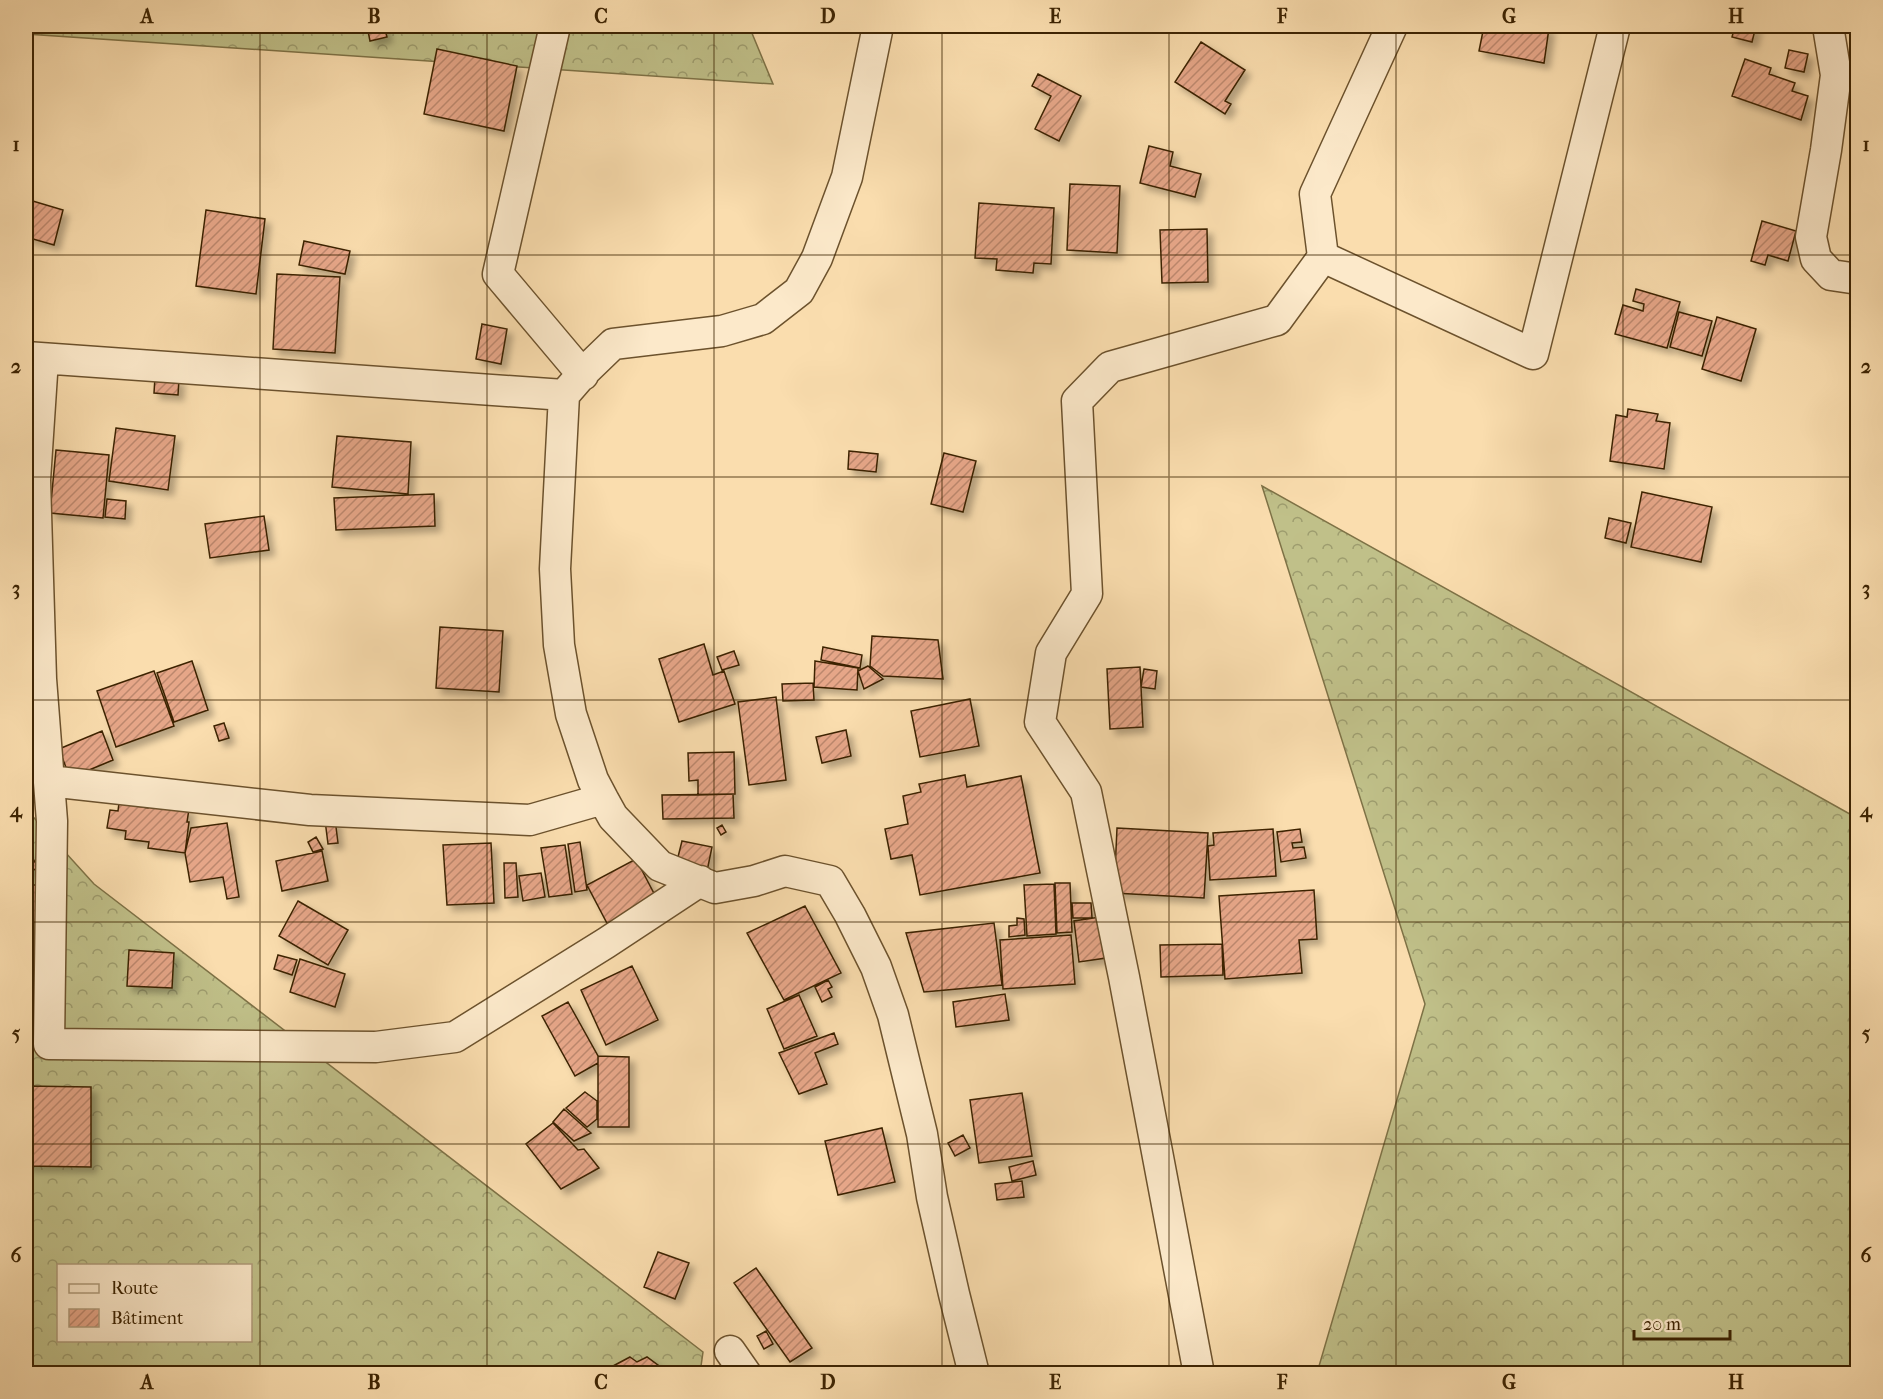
<svg xmlns="http://www.w3.org/2000/svg" width="1883" height="1399" font-family="'IM FELL French Canon',serif">
<defs>
<pattern id="forest-crowns" width="20" height="18" patternUnits="userSpaceOnUse" patternTransform="scale(1.5)"><rect width="20" height="18" fill="#c0c089"/><path d="M2 6a3 3 0 1 1 6 0M12 15a3 3 0 1 1 6 0" fill="none" stroke="#9d9c6e"/></pattern>
<pattern id="building-hatch" width="6" height="6" patternUnits="userSpaceOnUse" patternTransform="scale(1.5)"><rect width="6" height="6" fill="#e6a688"/><path d="M-1 1l2-2M0 6l6-6M5 7l2-2" fill="none" stroke="#bc876d"/></pattern>
<filter id="shadow"><feDropShadow dx="5.5" dy="5.5" stdDeviation="3" flood-color="#0004"/></filter>
</defs>
<rect width="100%" height="100%" fill="#faddae"/>
<filter id="stains"><feTurbulence type="fractalNoise" baseFrequency=".00333" numOctaves="4"/><feColorMatrix values="0 0 0 0 .2 0 0 0 0 .09 0 0 0 0 .02 0 0 0 .5 -.17"/></filter>
<radialGradient id="worn" r=".72"><stop offset=".6" stop-color="#630" stop-opacity="0"/><stop offset="1" stop-color="#630" stop-opacity=".3"/></radialGradient>
<path fill="url(#forest-crowns)" stroke="#7e7246" stroke-width="1.5" fill-rule="evenodd" d="M26 26H749L773 84 26 34Z
M1262 486 1857 818V1373H1317L1425 1004Z
M26 809 94 884 703 1352 700 1373H26ZM58 1266H250V1340H58Z"/>
<path fill="url(#building-hatch)" stroke="#3c2302" stroke-width="1.5" filter="url(#shadow)" d="M367 26H384L387 37 370 41Z
M1484 26H1538L1549 28 1544 63 1479 51Z
M1735 26H1756L1752 42 1732 37Z
M1201 42 1245 70 1225 101 1231 104 1225 114 1175 82Z
M437 49 517 66 504 131 424 114Z
M1789 50 1808 54 1804 72 1785 68Z
M1745 59 1771 68 1769 74 1795 83 1792 91 1808 96 1801 120 1732 96Z
M1038 74 1081 96 1059 141 1035 129 1051 96 1032 86Z
M1149 146 1173 152 1170 166 1201 174 1195 197 1140 183Z
M1070 184 1120 186 1117 253 1067 250Z
M26 199 63 210 54 245 26 237Z
M979 203 1054 208 1051 264 1034 263 1033 273 996 270 997 259 975 258Z
M206 210 265 219 256 294 196 286Z
M1762 221 1796 231 1788 261 1768 255 1765 265 1751 261Z
M1207 229 1208 282 1162 283 1160 230Z
M304 241 350 251 345 274 299 265Z
M277 274 340 277 335 353 273 349Z
M1636 289 1680 302 1667 348 1615 334 1623 305 1643 311 1644 304 1633 301Z
M1679 312 1712 321 1702 356 1670 347Z
M1717 317 1756 329 1741 381 1702 369Z
M482 324 507 329 501 364 476 359Z
M155 377 179 379 178 395 154 393Z
M1628 409 1658 414 1656 421 1670 423 1664 469 1610 461 1616 415 1627 417Z
M116 428 175 436 168 490 109 481Z
M337 436 411 442 408 494 332 487Z
M56 450 109 455 103 518 50 513Z
M849 451 878 454 876 472 848 469Z
M944 453 976 461 963 512 931 504Z
M1642 492 1712 507 1701 562 1631 547Z
M434 494 435 526 336 530 334 498Z
M107 499 126 501 125 519 105 517Z
M264 516 269 550 210 558 205 524Z
M1609 518 1631 523 1626 543 1605 538Z
M440 627 503 631 499 692 436 688Z
M872 636 938 640 943 679 883 676 870 666Z
M704 644 713 675 724 671 735 704 679 722 659 659Z
M823 647 862 655 860 668 821 660Z
M734 651 739 665 722 670 717 657Z
M192 661 208 710 174 722 157 673Z
M815 661 858 668 857 690 814 687Z
M868 666 883 679 864 689 858 671Z
M1140 667 1143 727 1110 729 1107 669Z
M1144 669 1157 671 1155 689 1141 687Z
M154 671 174 726 116 747 97 691Z
M813 683 814 700 783 701 782 684Z
M776 697 786 780 749 785 738 702Z
M970 699 979 746 920 757 911 711Z
M224 723 229 738 219 741 214 726Z
M846 730 851 756 822 763 816 737Z
M102 731 113 760 70 778 59 749Z
M734 752 735 794 698 795V780L689 781 688 753Z
M965 775 967 787 1021 776 1040 873 920 895 912 855 891 859 885 829 908 824 903 796 921 792 919 784Z
M733 794 734 818 663 819 662 795Z
M149 802 189 809 187 822H189L185 853 148 848 149 842 125 839 126 831 107 828 110 810 118 811 119 803 148 808Z
M335 819 338 843 328 844 325 820Z
M227 823 239 897 227 899 223 877 190 882 185 853 191 828Z
M722 825 726 832 721 835 717 828Z
M1117 828 1208 833 1204 898 1114 893Z
M1273 829 1276 876 1210 880 1208 846 1214 845 1213 833Z
M1300 829 1302 842 1292 843 1293 848 1304 847 1306 858 1281 862 1277 832Z
M316 837 323 849 313 852 308 842Z
M682 841 712 847 706 876 675 869Z
M580 842 587 890 575 892 568 844Z
M491 843 494 903 447 905 443 845Z
M565 845 572 894 549 897 541 848Z
M322 851 328 881 282 891 276 861Z
M30 853 38 868 27 873 26 870V855Z
M636 859 659 903 610 929 587 885Z
M504 863H516L518 897 505 898Z
M541 873 545 897 523 901 519 876Z
M43 883 52 918 32 923 26 896V887Z
M1055 883H1070L1072 932 1057 933Z
M1054 884 1056 934 1027 936 1024 885Z
M1314 890 1317 939 1299 940 1302 973 1225 979 1219 896Z
M298 901 348 930 328 965 279 936Z
M1072 903H1091L1092 918H1073Z
M805 906 841 973 784 1000 747 933Z
M1100 917 1106 958 1079 962 1074 921Z
M1017 918 1024 919 1025 935 1009 937V926L1017 925Z
M994 923 1002 985 924 992 906 933Z
M1071 935 1075 984 1003 989 1000 940Z
M1222 944 1223 975 1161 977 1160 945Z
M129 950 174 953 172 988 127 986Z
M278 955 297 960 292 975 274 969Z
M300 959 345 974 335 1007 290 992Z
M632 966 658 1020 606 1045 581 990Z
M828 980 832 987 828 989 832 997 822 1002 815 987Z
M1005 994 1009 1020 956 1027 953 1002Z
M799 995 817 1036 784 1049 767 1009Z
M568 1002 598 1056V1063L575 1076 542 1016Z
M834 1033 838 1044 815 1053 827 1084 799 1094 779 1053Z
M598 1056 629 1057V1127H598Z
M26 1086 91 1087V1167L26 1166Z
M585 1092 597 1101V1119L587 1127 566 1108Z
M1022 1093 1032 1156 979 1163 970 1100Z
M564 1109 591 1133 574 1141 553 1122Z
M553 1123 578 1150 584 1149 599 1168 561 1189 526 1144Z
M882 1128 895 1182 838 1195 825 1141Z
M963 1135 970 1148 955 1156 948 1143Z
M1033 1161 1036 1175 1012 1181 1009 1167Z
M1022 1181 1024 1197 997 1200 995 1184Z
M658 1252 689 1263 675 1299 644 1287Z
M756 1268 812 1348 790 1362 734 1283Z
M766 1331 773 1344 764 1349 757 1336Z
M630 1357 637 1362 647 1357 670 1374H598Z"/>
<g fill="none" stroke-linecap="round" stroke-linejoin="round">
<defs>
<path id="minor" d="M555 26 498 274 583 375
M878 26 847 177 817 258 799 291 763 319 722 331 613 344 584 372 564 395 555 569 559 645 571 714 593 780 603 799 613 817 660 866 715 888 754 881 785 871 830 881 850 915 876 967 893 1015 922 1134 932 1197 954 1294 974 1374
M1828 26 1836 75 1826 150 1811 237 1816 259 1831 275 1858 279
M1323 257 1533 354 1615 26
M26 357 564 395
M43 359 35 480 41 679 52 821 49 1044 376 1047 455 1037 606 943 700 881
M49 781 310 810 530 820 603 799
M730 1351 746 1374
M1199 1374 1124 977 1086 792 1040 722 1051 653 1087 594 1077 401 1110 367 1277 320 1323 257 1315 194 1392 26"/>
</defs>
<use href="#minor" stroke="#6c522d" stroke-width="33"/>
<use href="#minor" stroke="#fce9ca" stroke-width="30"/>
</g>
<path fill="none" stroke="#3c2302" stroke-width="1.5" stroke-opacity="0.55" d="M260 26V1374M487 26V1374M714 26V1374M942 26V1374M1169 26V1374M1396 26V1374M1623 26V1374M26 255H1858M26 477H1858M26 700H1858M26 922H1858M26 1144H1858"/>
<rect width="1883" height="1399" fill="none" stroke="#faddae" stroke-width="66"/>
<rect x="57" y="1264" width="195" height="78" fill="#fce9ca" stroke="#af9a7a" stroke-width="1.5"/>
<rect x="69" y="1284" width="30" height="9" fill="#fce9ca" stroke="#af9a7a" stroke-width="1.5"/>
<text x="111" y="1294" font-size="18" fill="#3c2302">Route</text>
<rect x="69" y="1309" width="30" height="18" fill="url(#building-hatch)" stroke="#af9a7a" stroke-width="1.5"/>
<text x="111" y="1324" font-size="18" fill="#3c2302">Bâtiment</text>
<path d="M1634 1330v9h96v-9" fill="none" stroke="#3c2302" stroke-width="3"/>
<text x="1643" y="1330" font-size="18" fill="#3c2302" stroke="#fce9ca" stroke-width="4.5" paint-order="stroke">20 m</text>
<rect x="33" y="33" width="1817" height="1333" fill="none" stroke="#3c2302" stroke-width="2"/>
<g font-size="20" text-anchor="middle" font-weight="bold" fill="#3c2302">
<text x="147" y="23">A</text>
<text x="374" y="23">B</text>
<text x="601" y="23">C</text>
<text x="828" y="23">D</text>
<text x="1055" y="23">E</text>
<text x="1282" y="23">F</text>
<text x="1509" y="23">G</text>
<text x="1736" y="23">H</text>
<text x="16" y="151">1</text>
<text x="1866" y="151">1</text>
<text x="16" y="373">2</text>
<text x="1866" y="373">2</text>
<text x="16" y="595">3</text>
<text x="1866" y="595">3</text>
<text x="16" y="817">4</text>
<text x="1866" y="817">4</text>
<text x="16" y="1040">5</text>
<text x="1866" y="1040">5</text>
<text x="16" y="1262">6</text>
<text x="1866" y="1262">6</text>
<text x="147" y="1389">A</text>
<text x="374" y="1389">B</text>
<text x="601" y="1389">C</text>
<text x="828" y="1389">D</text>
<text x="1055" y="1389">E</text>
<text x="1282" y="1389">F</text>
<text x="1509" y="1389">G</text>
<text x="1736" y="1389">H</text>
</g>
<rect width="100%" height="100%" filter="url(#stains)"/>
<rect width="100%" height="100%" fill="url(#worn)"/>
</svg>
